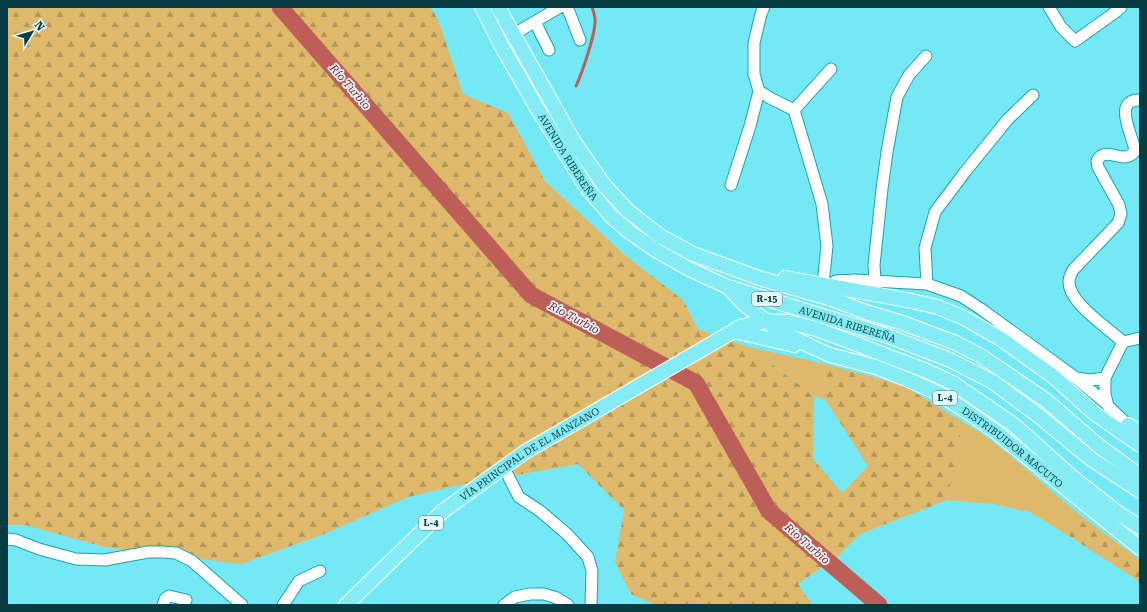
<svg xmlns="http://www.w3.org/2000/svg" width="1147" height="612" font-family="'Roboto Serif',serif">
<defs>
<pattern id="forest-firs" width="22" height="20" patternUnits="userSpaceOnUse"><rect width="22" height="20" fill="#deb96b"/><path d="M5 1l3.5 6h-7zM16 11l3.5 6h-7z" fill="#b2985a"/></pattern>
</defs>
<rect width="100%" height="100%" fill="#75e8f5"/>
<path fill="#deb96b" d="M749 347 825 364V399L814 396Z
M963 422C973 428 983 434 992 441 1025 466 1055 496 1088 521L1073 525 1069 536 1030 512 994 504 947 500Z"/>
<path fill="url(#forest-firs)" d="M7 7H431L439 22 463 94 508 113 545 181 626 256 683 300 698 329 749 347 814 396 813 459 842 493 868 466 825 399V364L903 385 963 422 947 500 860 534 839 555 798 584 812 605H656L631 594 615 562 624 510 578 464 454 486 408 497 324 534 241 564 105 547 25 525H7Z
M1088 521 1140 560V583L1136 579 1069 536 1073 525Z"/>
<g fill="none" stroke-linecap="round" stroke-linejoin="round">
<path stroke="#bd5e58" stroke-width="3" d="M576 86C582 73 596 33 595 19 595 15 593 11 592 7"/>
<path stroke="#bd5e58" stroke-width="17" d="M280 7 531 295 696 383 769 511 879 605"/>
<defs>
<path id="minor" d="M565 7 568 9 580 40
M764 7 761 14 754 43V74L759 91 770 98 794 110 822 204 827 246 823 284
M1049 7 1061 27 1075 41 1117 11 1121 7
M535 22 549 50
M514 34 560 7
M794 110 831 69
M731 185 750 126 759 91
M875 281 874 265 882 189 887 152 897 97 909 75 926 56
M927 284 925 248 935 212 965 172 1008 119 1033 95
M829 285 836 281 855 280 927 284 961 296 981 309 1076 378 1090 380 1105 378
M1123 342 1140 338
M1077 379 1108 405
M1131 432 1128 425 1108 406 1105 394V378L1123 342C1108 328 1069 303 1069 282 1069 277 1071 274 1073 270L1118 223 1121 214 1119 205 1098 167 1097 161C1097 160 1100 157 1101 156 1110 149 1125 165 1135 151 1134 138 1111 99 1140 100
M504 468 519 497 540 511 567 534 588 557 592 571 591 605
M7 539 16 540 39 549 76 559 105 560 148 552H162L176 553 192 561 242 605
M163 605 165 599 169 596 186 600
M283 605 299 581 320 571
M504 605 515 597 530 594H544L557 598 568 605"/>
<g id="major">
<path id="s1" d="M482 7 501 45 537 108 587 188 613 218 631 233 657 251 691 270 728 287 888 336 950 360 993 382 1039 416 1091 459 1140 491"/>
<path d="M498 7 574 142 604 185 627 210 660 236 693 254 759 278 832 299 866 312 903 323 956 343 981 356 1047 401 1099 446 1140 476"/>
<path d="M785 278 907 300 938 307 964 318 1001 339 1054 377 1094 413 1140 445"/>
<path id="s2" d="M730 289 744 304 779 331 808 345 830 355 876 367 906 379 938 393 969 413 996 432 1140 548"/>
<path d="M734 331 794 345"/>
<path d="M1128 425 1140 432"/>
<path id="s3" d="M346 605 443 511 525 452 732 332 739 327 767 321 789 322 816 329 859 345 927 371 953 383 1014 425 1071 476 1118 513 1140 527"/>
</g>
</defs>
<use href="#minor" stroke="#19a1ad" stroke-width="13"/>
<use href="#major" stroke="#fff" stroke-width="16"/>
<use href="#minor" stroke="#fff" stroke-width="11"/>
<use href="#major" stroke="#85ecf6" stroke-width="14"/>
</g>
<g text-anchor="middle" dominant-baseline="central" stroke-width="3.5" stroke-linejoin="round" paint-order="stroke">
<g fill="#e5fafc" stroke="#4a767a" stroke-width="1">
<rect x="752" y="292" width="30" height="14" rx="3"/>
<rect x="933" y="391" width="24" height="14" rx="3"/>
<rect x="419" y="516" width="24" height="14" rx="3"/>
</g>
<g font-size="9" font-weight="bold" fill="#073d42">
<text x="767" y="299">R-15</text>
<text x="945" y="398">L-4</text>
<text x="431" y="523">L-4</text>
</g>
<g font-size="10" fill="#073d42" stroke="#e5fafc">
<text stroke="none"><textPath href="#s1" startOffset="173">AVENIDA RIBEREÑA</textPath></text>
<text stroke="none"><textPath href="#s1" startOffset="509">AVENIDA RIBEREÑA</textPath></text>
<text stroke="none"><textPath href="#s2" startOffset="328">DISTRIBUIDOR MACUTO</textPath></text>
<text stroke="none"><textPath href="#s3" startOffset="239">VÍA PRINCIPAL DE EL MANZANO</textPath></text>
</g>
<g font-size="11" font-style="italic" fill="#891019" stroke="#e5fafc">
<text transform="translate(350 87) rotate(49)">Río Turbio</text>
<text transform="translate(574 318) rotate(28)">Río Turbio</text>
<text transform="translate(807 544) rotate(41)">Río Turbio</text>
</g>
</g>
<rect width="1147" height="612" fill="none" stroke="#073d42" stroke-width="16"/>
<g transform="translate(32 32) rotate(52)" stroke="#e5fafc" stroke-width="3" paint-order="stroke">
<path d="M0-3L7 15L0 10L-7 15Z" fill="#073d42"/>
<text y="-6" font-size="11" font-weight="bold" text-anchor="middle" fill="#073d42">N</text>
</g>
</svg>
